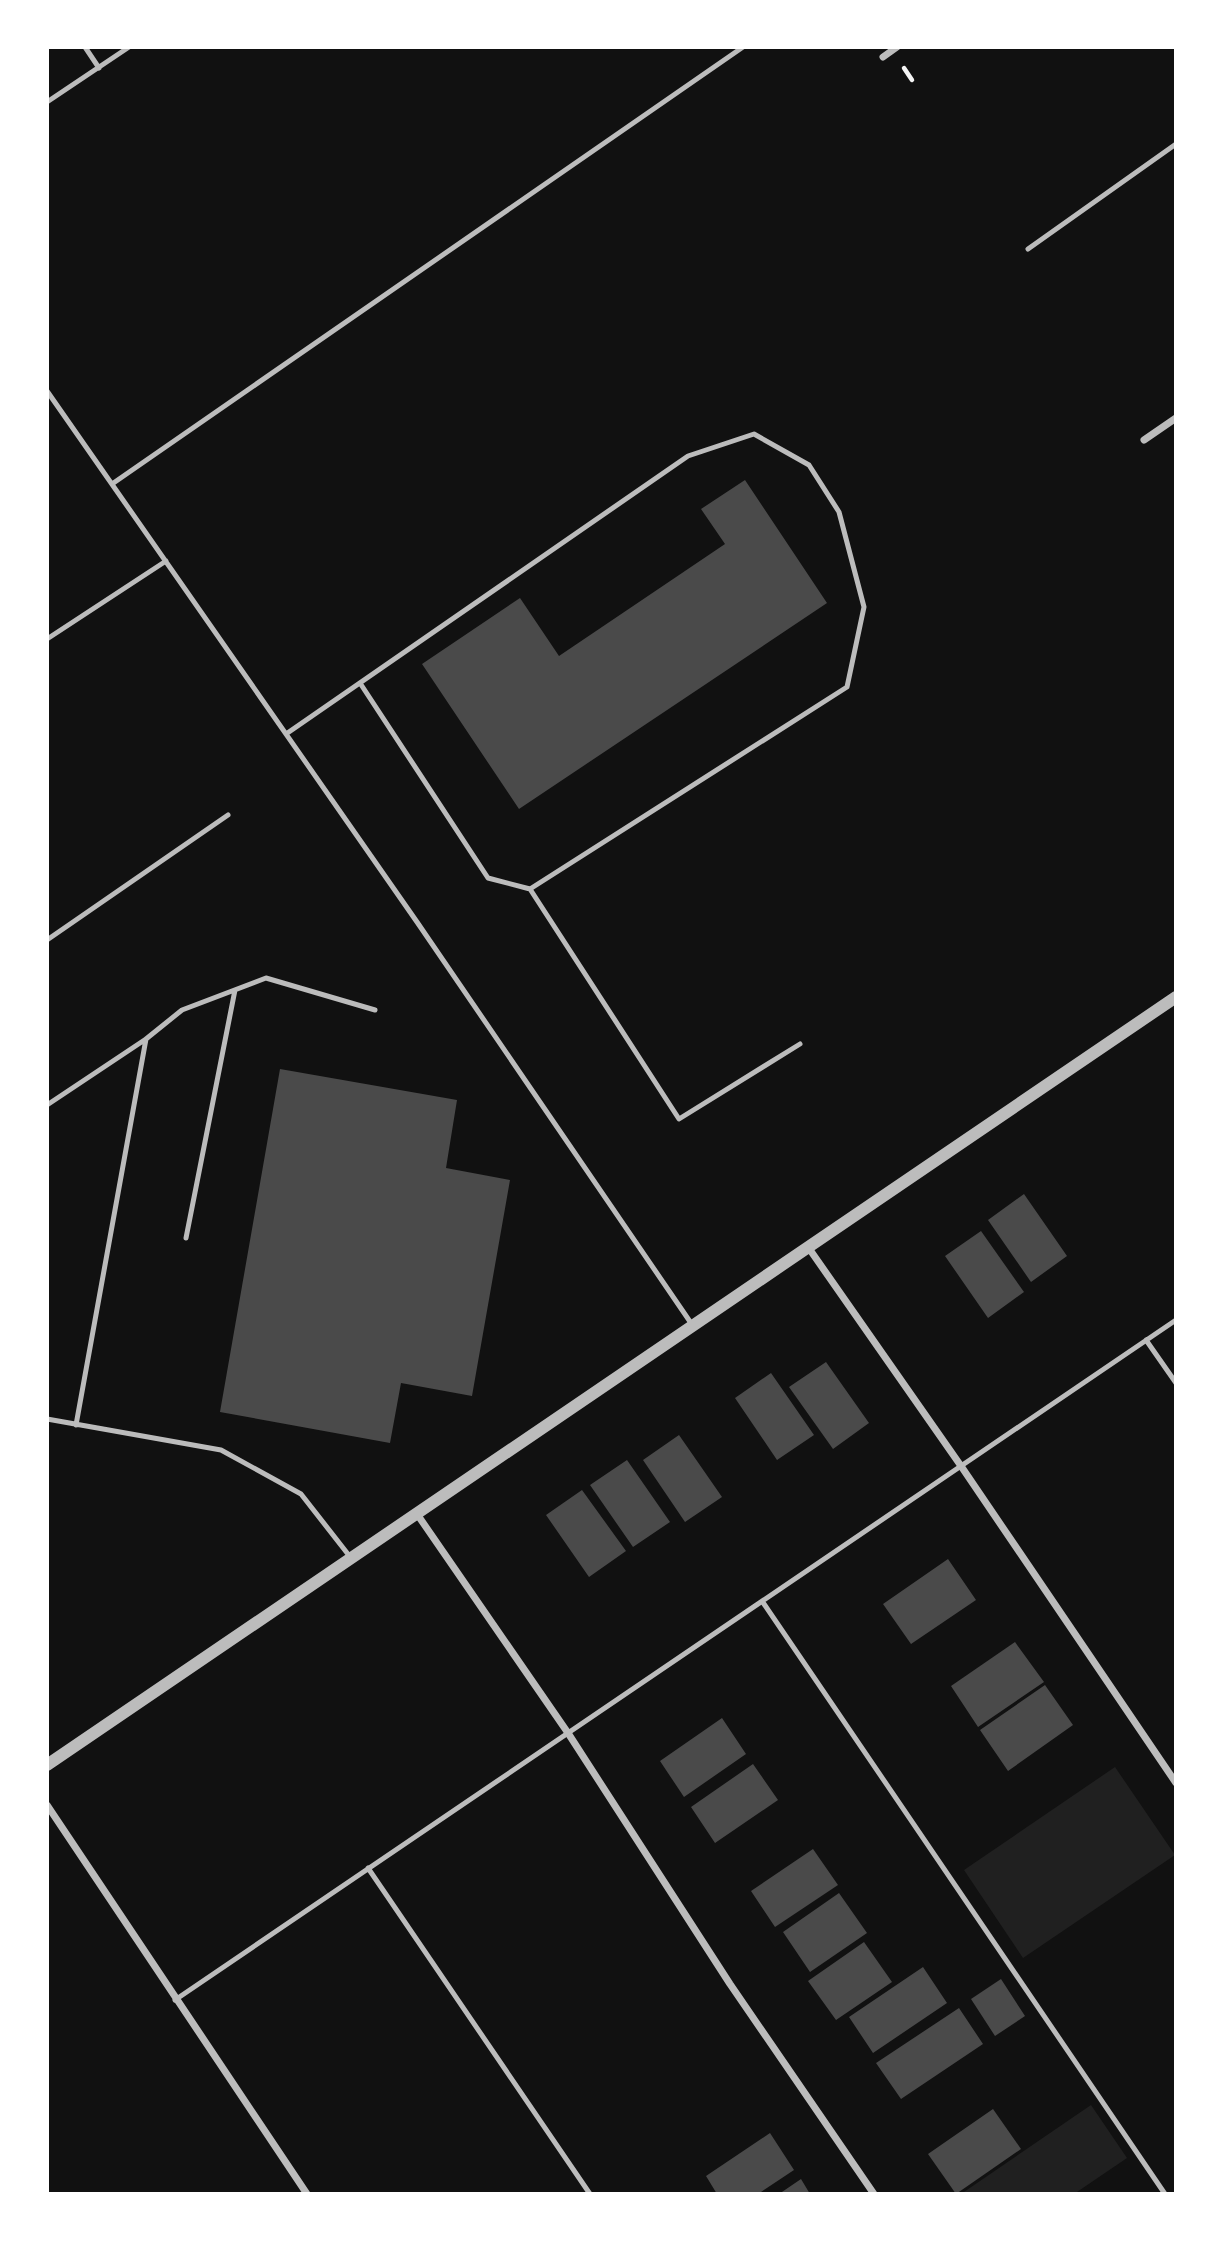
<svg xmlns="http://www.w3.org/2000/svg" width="1223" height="2241" font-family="Roboto,sans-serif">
<rect width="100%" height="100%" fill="#111"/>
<path fill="#202020" d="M1115 1767 1175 1855 1023 1958 964 1870Z
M1091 2105 1127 2158 1074 2194H961Z"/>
<path fill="#4a4a4a" d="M745 480 827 603 519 809 422 664 520 598 559 656 725 544 701 509Z
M280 1069 457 1100 446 1168 510 1180 472 1396 401 1383 390 1443 220 1412Z
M1024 1194 1067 1256 1031 1282 988 1220Z
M981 1231 1024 1292 988 1318 945 1256Z
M826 1362 869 1423 833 1449 789 1387Z
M771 1373 814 1435 777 1460 735 1398Z
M679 1435 722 1497 685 1522 643 1460Z
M627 1460 670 1522 633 1547 590 1485Z
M582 1490 626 1551 589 1577 546 1515Z
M948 1559 976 1600 911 1644 883 1604Z
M1015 1642 1044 1682 978 1727 951 1686Z
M1045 1685 1073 1725 1008 1771 980 1730Z
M722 1718 746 1754 684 1797 660 1761Z
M753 1764 778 1800 715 1843 691 1807Z
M813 1849 838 1885 775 1927 751 1891Z
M839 1893 867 1933 810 1972 783 1932Z
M864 1942 892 1982 836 2020 808 1981Z
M923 1967 947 2003 873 2053 849 2017Z
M1001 1979 1025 2016 995 2036 971 1999Z
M959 2008 983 2044 901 2099 876 2063Z
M993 2109 1021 2149 956 2194 928 2154Z
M770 2133 794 2170 758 2194H717L706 2176Z
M801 2179 810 2194H779Z"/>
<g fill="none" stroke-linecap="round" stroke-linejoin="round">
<path stroke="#f5f5f5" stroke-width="4.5" d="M904 68 912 80"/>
<path stroke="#bcbcbc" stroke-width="5" d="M85 47 99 68
M47 102 129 47
M1028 249 1176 144
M47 391 417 922 693 1326
M112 484 743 47
M47 639 166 561
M286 734 688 456 754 434 809 465 839 512 864 607 847 687 530 889 488 878 360 683
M530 889 679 1119 800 1044
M47 940 228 815
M47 1105 146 1039 182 1010 266 978 375 1010
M186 1238 235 990
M1146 1340 1176 1383
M47 1419 221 1450 301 1494 351 1558
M76 1425 146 1039
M762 1601 1165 2194
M368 1868 590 2194
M175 2000 1176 1320"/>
<path stroke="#bcbcbc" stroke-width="7" d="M883 57 897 47
M1144 440 1176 418
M808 1247 961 1466 1176 1783
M417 1514 568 1733 730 1984 874 2194
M47 1805 307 2194"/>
<path stroke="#bcbcbc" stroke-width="12" d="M47 1765 1176 997"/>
</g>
<rect width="1223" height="2241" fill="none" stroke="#ffffff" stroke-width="98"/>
</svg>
